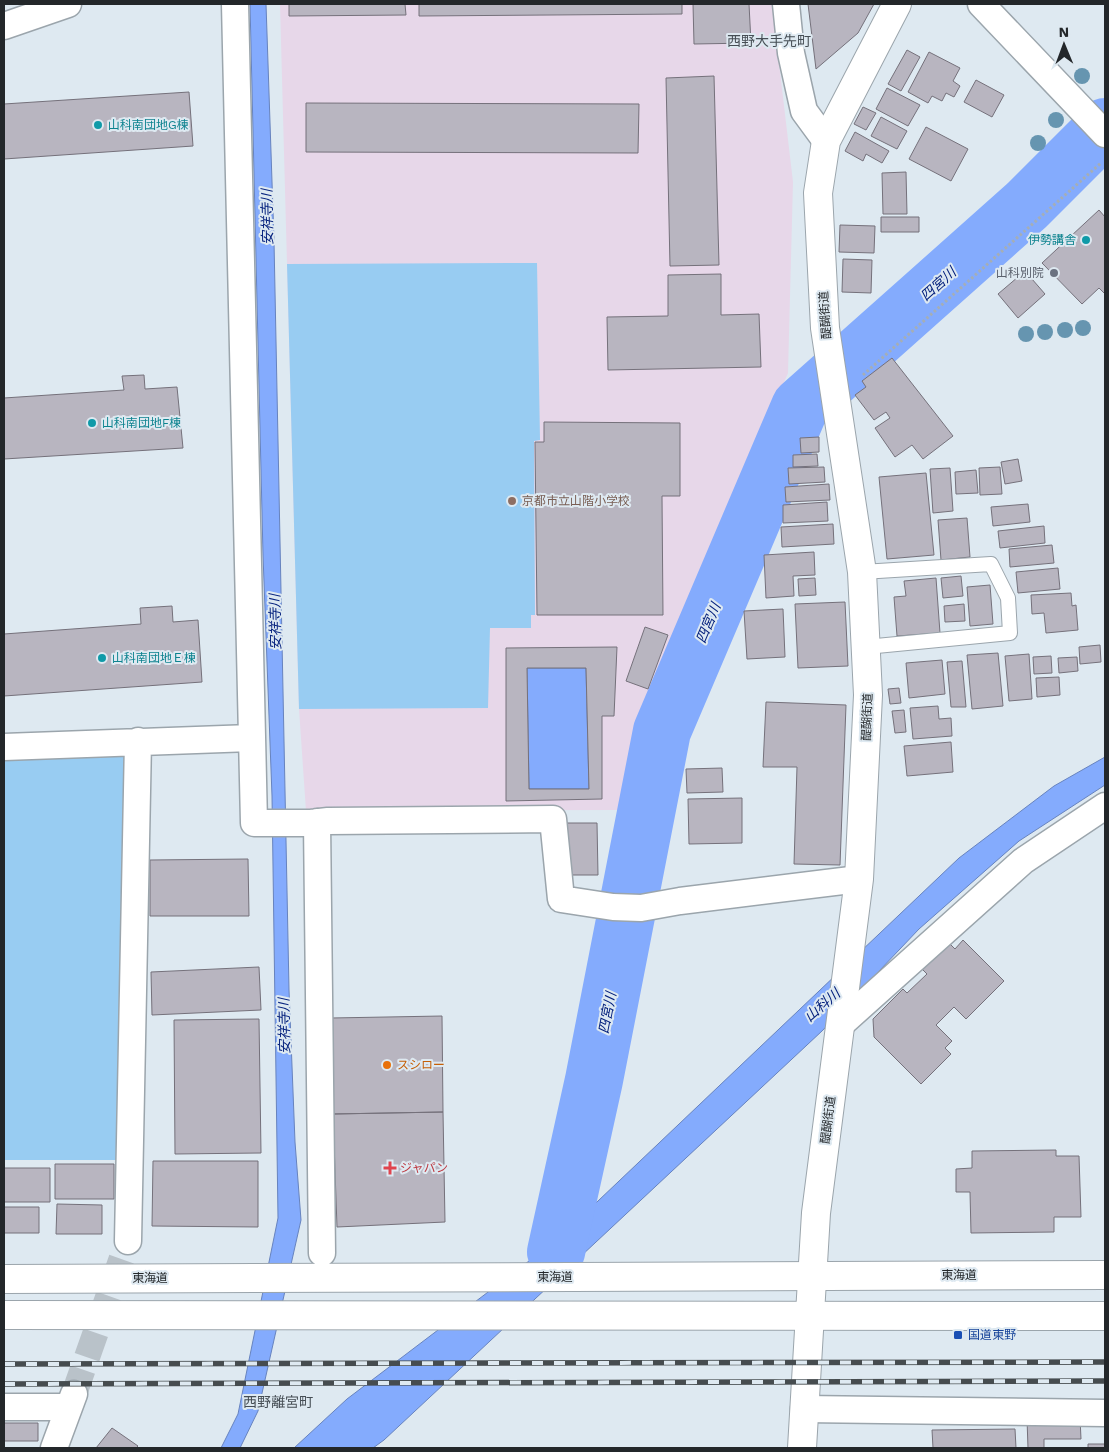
<svg xmlns="http://www.w3.org/2000/svg" width="1109" height="1452" font-family="'Work Sans','Noto Sans JP',sans-serif">
<rect width="100%" height="100%" fill="#dee9f1"/>
<path fill="#e7d7e9" d="M280 4H772L793 182 788 373 640 713 618 810 306 811 299 709Z"/>
<path fill="#98ccf2" d="M537 263 540 440 534 441 535 615H531V628H490L488 708 299 709 287 264Z
M126 751V1160H4V754Z"/>
<path fill="#84abfd" stroke="#6783be" d="M250 4H266L274 241 289 990 295 1142 301 1220 258 1411 240 1448H221L238 1414 278 1218 272 796 263 555Z
M527 668H586L589 789H529Z
M1105 757V785L1019 841 919 929 822 1031 384 1440 373 1448H294L347 1399 558 1239 959 858 1054 786Z"/>
<g fill="none" stroke-linecap="round" stroke-linejoin="round">
<path stroke="#84abfd" stroke-width="58" d="M556 1252 594 1080 662 731 800 407 1027 205 1105 127"/>
</g>
<path fill="#b8b5c0" stroke="#75717b" fill-rule="evenodd" d="M289 4H405L406 15 289 16Z
M419 4H682V14L419 16Z
M693 4H749L751 43 694 44Z
M808 4H874L858 33 816 69Z
M907 50 920 57 901 91 888 84Z
M929 52 960 68 953 81 960 86 954 97 946 93 942 101 932 96 928 103 908 92Z
M714 76 719 265 670 266 666 78Z
M976 80 1004 95 992 117 964 102Z
M887 88 920 105 908 126 876 109Z
M189 92 193 146 4 159V104Z
M306 103 639 104 638 153 306 152Z
M863 107 876 113 866 130 854 124Z
M881 117 907 131 897 149 871 136Z
M926 127 968 149 951 181 909 159Z
M855 132 889 151 882 163 866 154 863 161 845 151Z
M906 172 907 214H883L882 173Z
M1099 210 1105 217V294L1099 288 1082 304 1042 263Z
M881 217H919V232H881Z
M840 225 875 226 874 253 839 252Z
M843 259 872 260 871 293 842 292Z
M1025 271 1045 294 1018 318 998 294Z
M721 274V315L759 314 761 367 608 370 607 317 668 316V275Z
M892 358 953 436 923 459 912 445 895 457 875 428 890 418 886 412 874 420 855 395 866 387 862 381Z
M144 375 145 389 177 387 183 448 4 459V398L124 390 122 376Z
M544 422 680 423V496H662L663 615H537L535 442H544Z
M819 437V452L801 453 800 438Z
M817 454 818 466 793 467V455Z
M1018 459 1022 481 1005 484 1001 462Z
M824 467 825 482 789 484 788 468Z
M1000 467 1002 494 980 495 979 468Z
M950 468 953 511 933 513 930 469Z
M976 470 978 493 956 494 955 472Z
M926 473 934 555 887 559 879 477Z
M829 484 830 500 786 502 785 487Z
M827 502 828 521 783 523V505Z
M1028 504 1030 522 993 526 991 507Z
M967 518 970 557 941 560 938 520Z
M833 524 834 544 782 547 781 527Z
M1044 526 1045 543 1000 548 998 531Z
M1052 545 1054 563 1010 567 1009 549Z
M814 552 815 575 793 576 794 596 766 598 764 555Z
M1058 568 1060 589 1018 593 1016 572Z
M961 576 963 596 943 598 941 578Z
M815 578 816 595 799 596 798 579Z
M936 578 940 633 897 636 894 597 906 596 904 581Z
M990 585 993 624 970 626 967 587Z
M1071 593 1072 606 1076 605 1078 630 1046 633 1044 613 1032 614 1031 595Z
M845 602 848 666 798 668 795 604Z
M964 604 965 621 945 622 944 606Z
M172 606 173 622 198 620 202 682 4 696V634L141 624 140 608Z
M783 609 785 657 747 659 744 611Z
M645 627 668 635 648 689 626 681Z
M1100 645 1101 662 1080 664 1079 647Z
M617 647 614 716H602V799L506 801V648ZM527 668H586L589 789H529Z
M998 653 1003 706 972 709 967 655Z
M1029 654 1032 699 1009 701 1005 656Z
M1051 656 1052 673 1034 674 1033 657Z
M1077 657 1078 671 1059 673 1058 658Z
M942 660 945 694 909 698 906 663Z
M962 661 966 707H951L947 662Z
M1059 677 1060 695 1037 697 1036 678Z
M899 688 901 703 890 704 888 689Z
M766 702 846 705 840 865 794 864 797 767H763Z
M938 706 939 719 951 718 952 736 913 739 910 708Z
M904 710 906 732 895 733 892 711Z
M951 742 953 772 907 776 904 746Z
M722 768 723 792 687 793 686 769Z
M742 798V843L689 844 688 799Z
M566 823H597L598 875H567Z
M248 859 249 916H150V860Z
M963 940 1004 981 966 1019 954 1007 936 1025 952 1041 945 1048 951 1054 921 1084 874 1037 873 1019 903 989 907 993 927 974 921 968 948 942 955 949Z
M259 967 261 1010 152 1015 151 972Z
M442 1016 443 1112 333 1114 331 1018Z
M259 1019 261 1153 175 1154 174 1020Z
M443 1112 445 1222 337 1227 333 1114Z
M1056 1150V1156H1079L1081 1217H1054V1232L971 1233 970 1192H956V1169L972 1168V1151Z
M153 1161H258V1227L152 1226Z
M55 1164H114V1199H55Z
M4 1168H50V1202H4Z
M57 1204 102 1205V1234H56Z
M4 1207H39V1233H4Z
M1080 1418 1081 1439H1044V1448H1028L1027 1419Z
M4 1423H38V1441H4Z
M112 1428 138 1446 136 1448H96Z
M1015 1429 1016 1448H933L932 1430Z
M1088 1444H1105V1448H1088Z"/>
<g fill="none" stroke-linecap="round" stroke-linejoin="round">
<path stroke="#b9c2c9" stroke-width="26" stroke-dasharray="26 13" stroke-linecap="butt" d="M74 1394 128 1241"/>
<defs>
<path id="lane" d="M862 572 991 564 1008 598 1010 633 866 647"/>
<path id="street" d="M235 4 254 823H311L328 821 553 819 561 899 613 907 641 908 680 901 859 879
M786 4 791 53 804 111 826 141
M981 4 1105 134
M4 26 68 4
M4 747 251 738
M317 822 322 1253
M840 1025 1023 861 1105 806
M128 1241 138 741
M4 1407H69
M804 1409 1105 1413
M54 1448 74 1394"/>
<path id="secondary" d="M802 1448 816 1213 859 879 868 695 862 572 825 328 818 193 826 141 897 4"/>
<path id="highway" d="M4 1279 1105 1275
M4 1315 1105 1316"/>
</defs>
<use href="#lane" stroke="#9ba5ac" stroke-width="16"/>
<use href="#street" stroke="#9ba5ac" stroke-width="29"/>
<use href="#secondary" stroke="#9ba5ac" stroke-width="30"/>
<use href="#highway" stroke="#9ba5ac" stroke-width="30"/>
<path stroke="#a5aeb5" stroke-width="3" stroke-dasharray="2.5 2.5" stroke-linecap="butt" d="M863 375 1101 163"/>
<use href="#lane" stroke="#fff" stroke-width="14"/>
<use href="#street" stroke="#fff" stroke-width="26"/>
<use href="#secondary" stroke="#fff" stroke-width="28"/>
<use href="#highway" stroke="#fff" stroke-width="28"/>
<defs>
<path id="rail" d="M4 1364 1105 1362
M4 1384 1105 1381"/>
</defs>
<use href="#rail" stroke="#464c4f" stroke-width="5.5"/>
<use href="#rail" stroke="#dee9f1" stroke-width="4" stroke-dasharray="11" stroke-linecap="butt"/>
</g>
<g fill="#6695b0">
<circle cx="1082" cy="76" r="8"/>
<circle cx="1056" cy="120" r="8"/>
<circle cx="1038" cy="143" r="8"/>
<circle cx="1083" cy="328" r="8"/>
<circle cx="1065" cy="330" r="8"/>
<circle cx="1045" cy="332" r="8"/>
<circle cx="1026" cy="334" r="8"/>
</g>
<g fill="#0f9aa8" stroke="#dee9f1" stroke-width="2">
<circle cx="98" cy="125" r="5"/>
<circle cx="1086" cy="240" r="5"/>
<circle cx="92" cy="423" r="5"/>
<circle cx="102" cy="658" r="5"/>
</g>
<circle fill="#6b7280" stroke="#dee9f1" stroke-width="2" cx="1054" cy="273" r="5"/>
<circle fill="#8d6e63" stroke="#dee9f1" stroke-width="2" cx="512" cy="501" r="5"/>
<circle fill="#e8710a" stroke="#dee9f1" stroke-width="2" cx="387" cy="1065" r="5"/>
<path fill="#e0444e" stroke="#dee9f1" stroke-width="2" d="M387.5 1160.5h5v5h5v5h-5v5h-5v-5h-5v-5h5z"/>
<rect fill="#1a4fb4" stroke="#dee9f1" stroke-width="2" x="953" y="1330" width="10" height="10" rx="2.5"/>
<g text-anchor="middle" dominant-baseline="central" stroke-width="4" stroke-linejoin="round" paint-order="stroke">
<g font-size="12" fill="#0d838f" stroke="#dee9f1" text-anchor="start">
<text x="108" y="125">山科南団地G棟</text>
<text x="1076" y="240" text-anchor="end">伊勢講舎</text>
<text x="102" y="423">山科南団地F棟</text>
<text x="112" y="658">山科南団地Ｅ棟</text>
</g>
<g font-size="12" fill="#5b616d" stroke="#dee9f1" text-anchor="end">
<text x="1044" y="273">山科別院</text>
</g>
<g font-size="12" fill="#23272a" stroke="#dee9f1">
<text transform="translate(825 315) rotate(-94)">醍醐街道</text>
<text transform="translate(867 717) rotate(-88)">醍醐街道</text>
<text transform="translate(828 1120) rotate(-83)">醍醐街道</text>
<text x="959" y="1275">東海道</text>
<text x="555" y="1277">東海道</text>
<text x="150" y="1278">東海道</text>
</g>
<g font-size="12" fill="#785e54" stroke="#dee9f1" text-anchor="start">
<text x="522" y="501">京都市立山階小学校</text>
</g>
<g font-size="12" fill="#c56008" stroke="#dee9f1" text-anchor="start">
<text x="397" y="1065">スシロー</text>
</g>
<g font-size="12" fill="#be3a42" stroke="#dee9f1" text-anchor="start">
<text x="400" y="1168">ジャパン</text>
</g>
<g font-size="12" fill="#164399" stroke="#dee9f1" text-anchor="start">
<text x="968" y="1335">国道東野</text>
</g>
<g font-size="14" fill="#464e55" stroke="#dee9f1">
<text x="769" y="41">西野大手先町</text>
<text x="278" y="1402">西野離宮町</text>
</g>
<g font-size="14" font-style="italic" fill="#06227e" stroke="#dee9f1">
<text transform="translate(267 217) rotate(-91)">安祥寺川</text>
<text transform="translate(938 284) rotate(-42)">四宮川</text>
<text transform="translate(275 622) rotate(-91)">安祥寺川</text>
<text transform="translate(708 623) rotate(-67)">四宮川</text>
<text transform="translate(822 1005) rotate(-41)">山科川</text>
<text transform="translate(607 1013) rotate(-79)">四宮川</text>
<text transform="translate(284 1026) rotate(-91)">安祥寺川</text>
</g>
</g>
<rect width="1109" height="1452" fill="none" stroke="#23272a" stroke-width="10"/>
<g transform="translate(1064 45) rotate(359)" stroke="#dee9f1" stroke-width="4" paint-order="stroke">
<path d="M0-4L9 19L0 12L-9 19Z" fill="#23272a"/>
<text y="-8" font-size="14" font-weight="bold" text-anchor="middle" fill="#23272a">N</text>
</g>
</svg>
